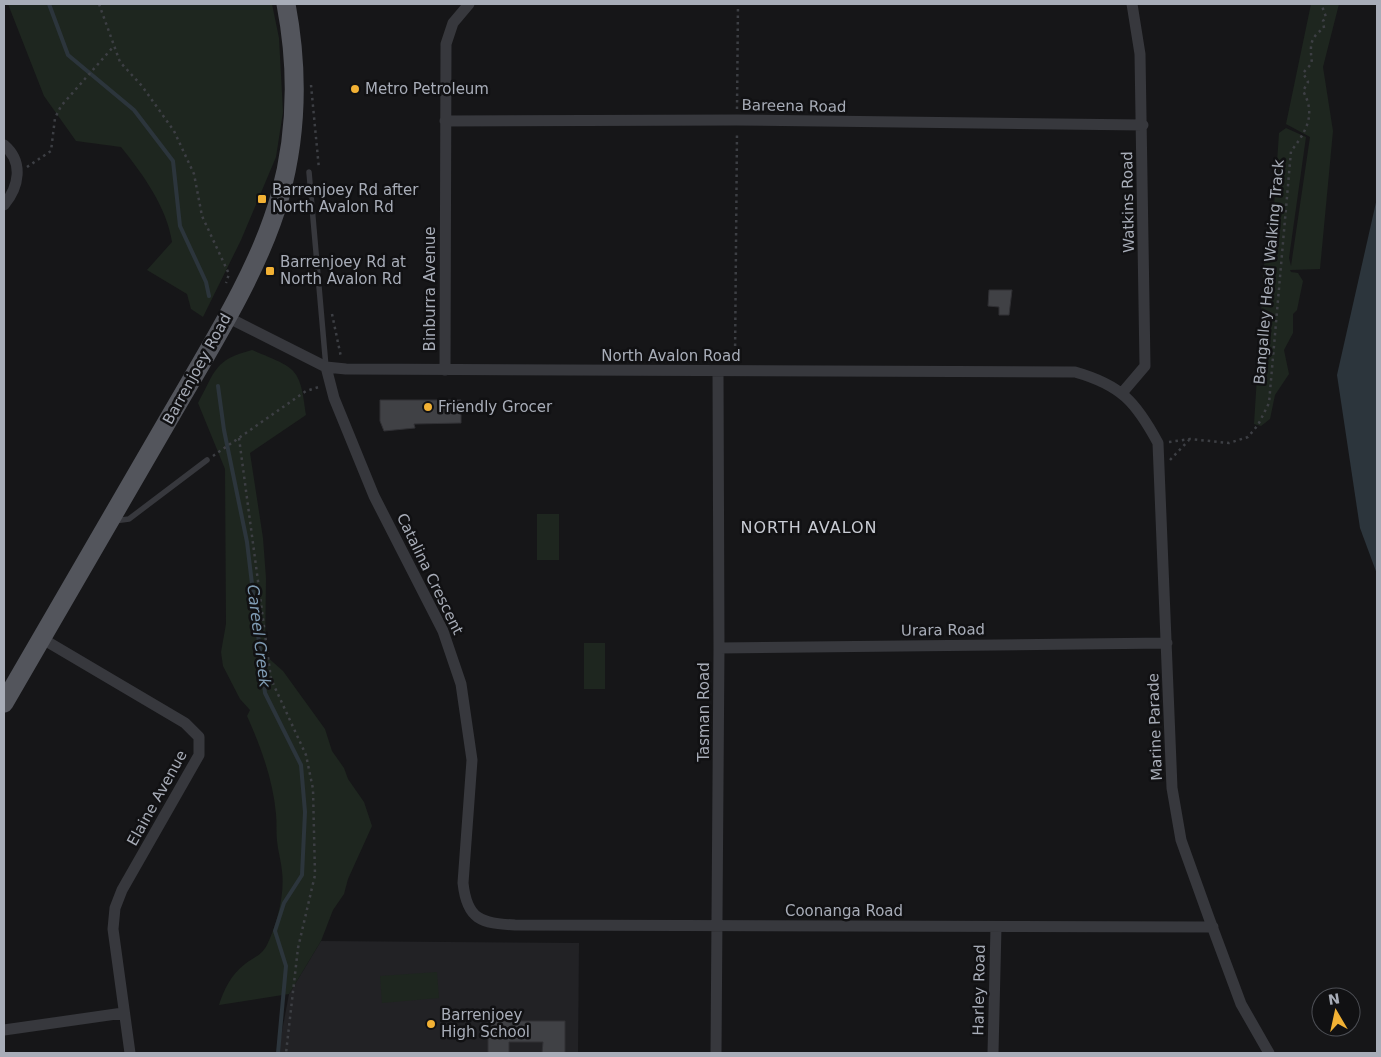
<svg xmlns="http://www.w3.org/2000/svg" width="1381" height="1057" font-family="'DejaVu Sans',sans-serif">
<rect width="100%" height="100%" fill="#161618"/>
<path fill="#222225" d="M321 941 579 943 578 1053H278L289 994Z"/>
<path fill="#1e261f" d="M8 4H272L279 38 283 112 276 157 241 240 203 317 191 309 187 294 147 270 172 242C167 207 142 173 121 147L76 141 44 96Z
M1311 4H1339L1323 67 1333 131 1320 269 1290 270 1291 272 1298 273 1303 281 1297 310 1293 314V333L1284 350 1289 374 1275 395 1270 419 1261 426 1254 424 1265 250H1271L1279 133 1286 128 1306 137 1289 258 1291 266 1310 137 1286 124Z
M252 350C296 369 300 366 306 415L250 453 263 538 266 578 265 655 283 671 325 729 332 751 344 768 348 779 364 802 372 826 348 879 344 894 333 910 321 941 289 994 219 1005C224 989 231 975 245 964 254 957 261 956 267 945 277 924 285 894 282 871 281 861 278 851 277 841 276 832 277 823 276 814 273 780 261 747 247 716L250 710 240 699 223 666 221 652 226 624 225 469 198 403C216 370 214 360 252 350Z
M537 514H559V560H537Z
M584 643H605V689H584Z
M437 972 439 998 382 1003 380 976Z"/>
<path fill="#2c353c" d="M1377 198V574L1360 528 1337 375Z"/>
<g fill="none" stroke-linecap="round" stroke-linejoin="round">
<path stroke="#2c353c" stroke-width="4" d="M49 4 68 55 134 110 173 161 180 226 206 282 209 296
M218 386 224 430 247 542 265 693 301 765 305 812 302 875 284 903 275 931 286 966 278 1053"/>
</g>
<path fill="#404145" stroke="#303034" d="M989 290H1012L1009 315H999V307L988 306Z
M380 400H461V423L414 424 415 428 384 431 380 421Z
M488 1021H565V1053H542L543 1042H509V1053H488Z"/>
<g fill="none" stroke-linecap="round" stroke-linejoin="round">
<path stroke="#3d3f44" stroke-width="2.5" stroke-dasharray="2.5 4" stroke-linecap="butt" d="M99 4 120 62 142 86 174 131 194 174 202 216 229 274 226 283
M311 85 319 169
M737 109 738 4
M27 167 51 151 55 118 61 106 114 46
M332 314 341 357
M735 359 737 132
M239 438 271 679 306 755 313 789 315 875 298 948 286 1053
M1169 442 1190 439 1229 443 1248 437 1258 425 1269 403 1291 151C1307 131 1316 114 1303 91L1308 82 1303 73 1312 63C1310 47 1309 38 1324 28L1323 21 1326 17 1322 6 1323 4
M213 456 306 391 319 387
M1170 460 1189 440"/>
<path stroke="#37383d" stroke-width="5.5" d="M309 172 326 367
M114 521 129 519 207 460"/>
<path stroke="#37383d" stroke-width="11" d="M445 121 737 120 1143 125
M4 145C24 162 19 187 4 205
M227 317 326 367 346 369 1075 372C1121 385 1136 402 1158 443L1172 788 1181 840 1209 918 1241 1004 1269 1053
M326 367 334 398 374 496 443 631 461 684 472 760 463 883C467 920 481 923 515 925L1213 927
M445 370 446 44 453 23 469 4
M1122 393 1145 366 1140 54 1132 4
M41 638 185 723 199 737V755L122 890 115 908 113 929 130 1053
M719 648 1167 643
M4 1030 123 1013
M716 1053 719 648 718 371
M993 1053 996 927"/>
<path stroke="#53555c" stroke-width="19" d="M4 703C59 607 115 511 171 415 209 349 260 269 280 196 297 134 298 67 286 4"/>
</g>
<g fill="#f2b134" stroke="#111113" stroke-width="2">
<circle cx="355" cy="89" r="5"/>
<rect x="257" y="194" width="10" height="10" rx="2.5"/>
<rect x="265" y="266" width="10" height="10" rx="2.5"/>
<circle cx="428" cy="407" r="5"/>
<circle cx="431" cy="1024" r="5"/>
</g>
<g text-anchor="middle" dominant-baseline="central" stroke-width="5" stroke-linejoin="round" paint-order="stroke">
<g font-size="15" fill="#a8adb8" stroke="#111113" text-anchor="start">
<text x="365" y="89">Metro Petroleum</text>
<text x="272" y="190">Barrenjoey Rd after<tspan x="272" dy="17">North Avalon Rd</tspan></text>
<text x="280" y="262">Barrenjoey Rd at<tspan x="280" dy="17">North Avalon Rd</tspan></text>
<text x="438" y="407">Friendly Grocer</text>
<text x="441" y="1015">Barrenjoey<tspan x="441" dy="17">High School</tspan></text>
</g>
<g font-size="15" fill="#a8adb8" stroke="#111113">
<text transform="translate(794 106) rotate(1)">Bareena Road</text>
<text transform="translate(1128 202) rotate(-91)">Watkins Road</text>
<text transform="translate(1269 272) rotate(-85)">Bangalley Head Walking Track</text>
<text transform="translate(430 289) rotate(-90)">Binburra Avenue</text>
<text x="671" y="356">North Avalon Road</text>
<text transform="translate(197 369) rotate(-61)">Barrenjoey Road</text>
<text transform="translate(430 574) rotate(64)">Catalina Crescent</text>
<text transform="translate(943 630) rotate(-1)">Urara Road</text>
<text transform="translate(704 712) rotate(-90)">Tasman Road</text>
<text transform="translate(1155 727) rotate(-92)">Marine Parade</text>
<text transform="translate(157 798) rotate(-61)">Elaine Avenue</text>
<text x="844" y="911">Coonanga Road</text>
<text transform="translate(979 990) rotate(-89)">Harley Road</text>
</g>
<g font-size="16" letter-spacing="1" fill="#c9ccd4" stroke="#111113">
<text x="809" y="527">NORTH AVALON</text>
</g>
<g font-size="16" font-style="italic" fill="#7f9bb3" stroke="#111113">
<text transform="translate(259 636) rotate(83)">Careel Creek</text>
</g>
</g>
<rect width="1381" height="1057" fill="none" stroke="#a8adb8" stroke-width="10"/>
<g transform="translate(1336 1012) rotate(351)"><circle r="24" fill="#111113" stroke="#4d4f55"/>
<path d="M0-4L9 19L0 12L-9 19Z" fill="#f2b134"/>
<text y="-8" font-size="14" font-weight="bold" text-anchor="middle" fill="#a8adb8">N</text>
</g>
</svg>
